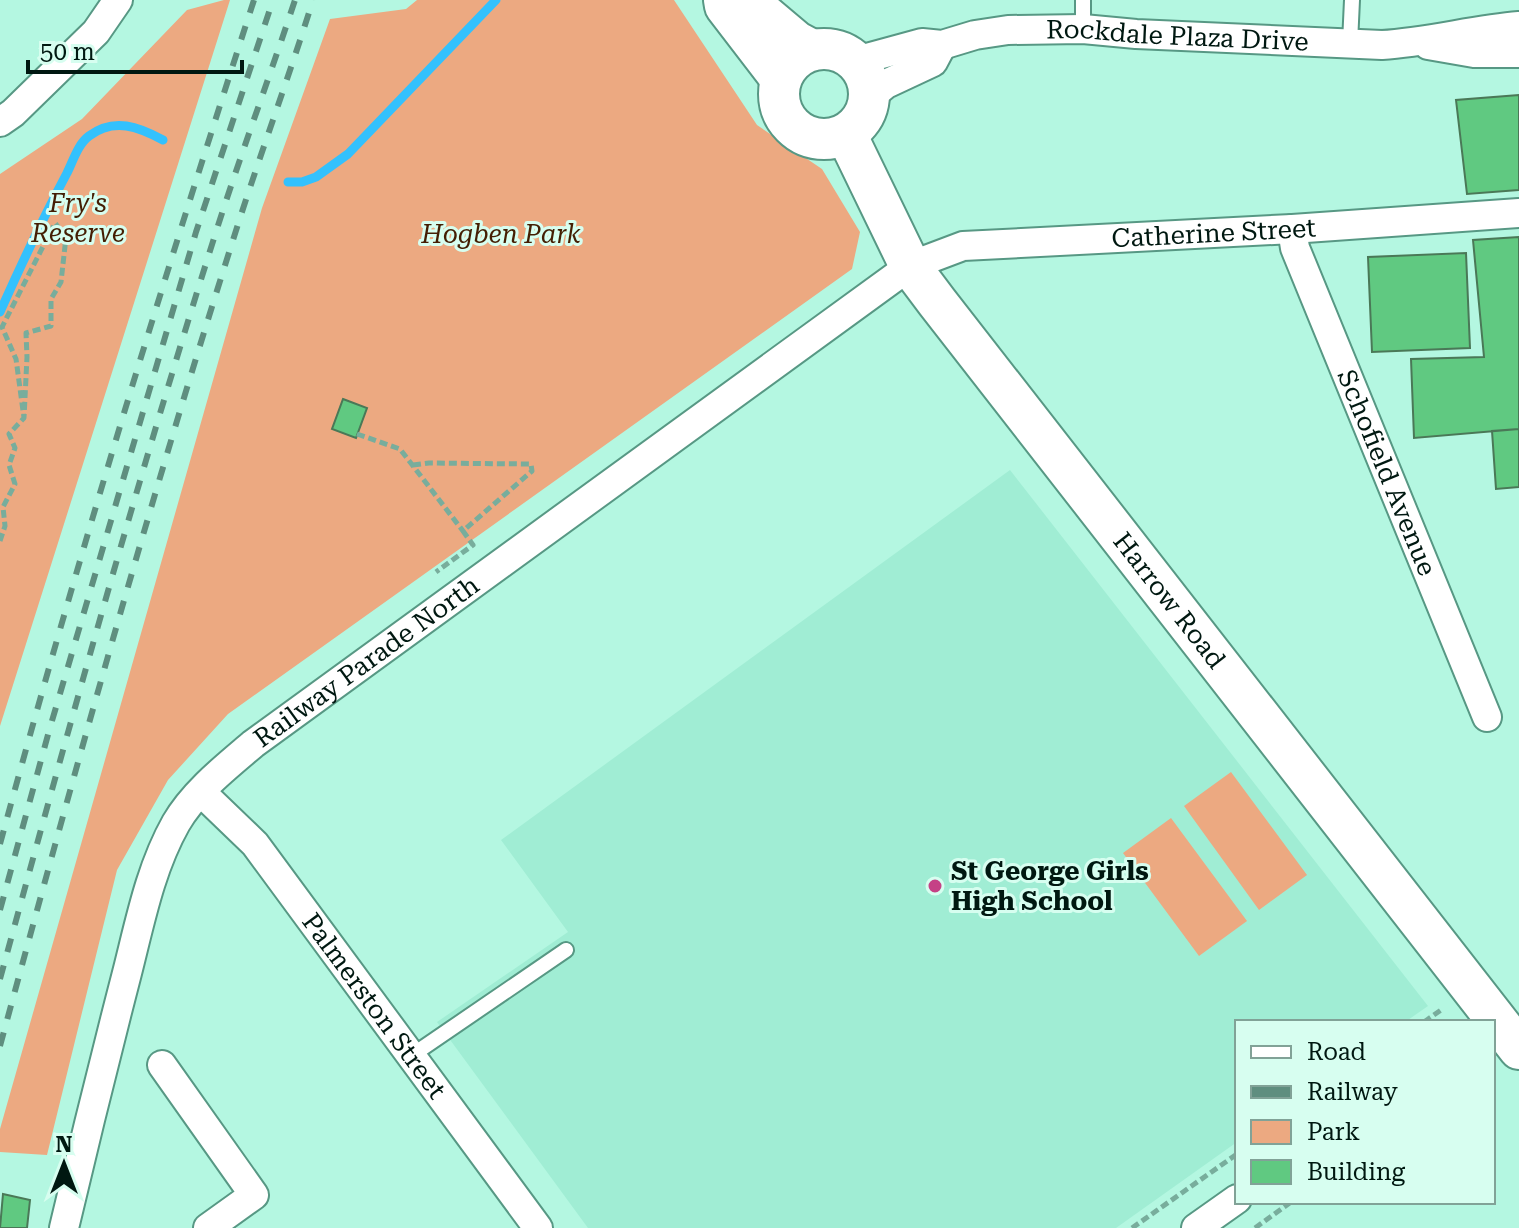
<svg xmlns="http://www.w3.org/2000/svg" width="1519" height="1228" font-family="'Roboto Serif',serif">
<rect width="100%" height="100%" fill="#b4f7e1"/>
<path fill="#a0edd4" d="M1010 470 1428 1006 1405 1022H1237V1142L1116 1228H588L437 1022 568 932 501 840Z"/>
<path fill="#eca981" d="M224 0H230L0 726V174L82 119 187 10Z
M417 0H674L757 125 822 169 860 232 852 269 228 714 168 780 117 870 47 1155 0 1152V1129L262 208 330 19 406 9Z
M1231 772 1307 875 1259 910 1184 806Z
M1171 818 1247 921 1199 956 1123 853Z"/>
<g fill="none" stroke-linecap="round" stroke-linejoin="round">
<path stroke="#33c1fd" stroke-width="9" d="M288 182H302L316 177 348 154 496 0
M0 312C21 265 43 218 67 173 73 161 78 144 89 136 114 117 139 127 163 140"/>
</g>
<path fill="#60c981" stroke="#4a7857" stroke-width="2" d="M1519 95V190L1467 194 1456 100Z
M1519 237V429L1414 438 1411 359 1484 357 1473 240Z
M1466 253 1470 348 1372 352 1368 257Z
M343 399 367 408 356 438 332 429Z
M1519 429V487L1496 489 1492 431Z
M3 1194 30 1200 27 1228H0Z"/>
<g fill="none" stroke-linecap="round" stroke-linejoin="round">
<defs>
<path id="lane" d="M1083 29V0
M1350 43 1352 0
M411 1056 566 950"/>
<g id="street">
<path d="M1428 45 1474 53H1519"/>
<path id="s1" d="M856 61 922 43 942 45 975 35 1008 30 1083 29 1136 34 1382 45C1428 42 1473 30 1519 26"/>
<path d="M869 98 886 84 933 62 942 45"/>
<path d="M0 122 13 113 96 32 118 0"/>
<path id="s2" d="M1292 229 1295 248 1487 717"/>
<path id="s3" d="M201 792 255 844 538 1228"/>
<path d="M162 1065 254 1195 208 1228"/>
<path id="s4" d="M64 1228C84 1143 105 1058 127 973 140 922 150 869 176 823 194 792 226 767 253 744L910 266 963 246 1292 229 1519 213"/>
<path d="M1196 1228 1237 1199"/>
</g>
<g id="secondary">
<path d="M724 0 725 6 781 79"/>
<path d="M747 0 797 42 812 50"/>
<circle cx="824" cy="94" r="45"/>
<path id="s5" d="M846 134 910 266 937 302 1519 1049"/>
</g>
</defs>
<use href="#lane" stroke="#579884" stroke-width="18"/>
<use href="#street" stroke="#579884" stroke-width="32"/>
<use href="#secondary" stroke="#579884" stroke-width="44"/>
<path stroke="#78ad9c" stroke-width="5" stroke-dasharray="8 4" stroke-linecap="butt" d="M357 434 400 449 463 531
M413 465 429 463 531 464 532 471 463 531 473 545 436 572
M0 541 5 526 3 507 15 484 9 465 15 448 9 434 24 418 27 357 26 333 51 326V299L61 282 66 237 55 223 2 327 16 359 24 418
M1424 1022 1441 1010
M1132 1228 1237 1154
M1255 1228 1291 1202"/>
<use href="#lane" stroke="#fff" stroke-width="14"/>
<use href="#street" stroke="#fff" stroke-width="28"/>
<use href="#secondary" stroke="#fff" stroke-width="40"/>
<path stroke="#5f8e7f" stroke-width="6" stroke-dasharray="14 14" stroke-linecap="butt" d="M0 844C77 560 163 280 254 0
M0 910 49 731 196 232 273 0
M0 979C68 730 137 481 215 235 240 156 269 79 295 0
M0 1046C73 777 148 507 233 240 258 160 288 80 313 0"/>
</g>
<circle fill="#c54186" stroke="#d7fef0" stroke-width="3" cx="935" cy="886" r="8"/>
<g text-anchor="middle" dominant-baseline="central" stroke-width="6" stroke-linejoin="round" paint-order="stroke">
<g font-size="26" fill="#001811" stroke="#d7fef0">
<text stroke="none"><textPath href="#s1" startOffset="326">Rockdale Plaza Drive</textPath></text>
<text stroke="none"><textPath href="#s4" startOffset="1652">Catherine Street</textPath></text>
<text stroke="none"><textPath href="#s2" startOffset="262">Schofield Avenue</textPath></text>
<text stroke="none"><textPath href="#s5" startOffset="570">Harrow Road</textPath></text>
<text stroke="none"><textPath href="#s4" startOffset="672">Railway Parade North</textPath></text>
<text stroke="none"><textPath href="#s3" startOffset="276">Palmerston Street</textPath></text>
</g>
<g font-size="26" font-style="italic" fill="#441e03" stroke="#d7fef0">
<text x="78" y="203">Fry's<tspan x="78" dy="30">Reserve</tspan></text>
<text x="501" y="234">Hogben Park</text>
</g>
<g font-size="26" font-weight="bold" fill="#001811" stroke="#d7fef0" text-anchor="start">
<text x="951" y="871">St George Girls<tspan x="951" dy="30">High School</tspan></text>
</g>
</g>
<rect x="1235" y="1020" width="260" height="184" fill="#d7fef0" stroke="#81a297" stroke-width="2"/>
<rect x="1251" y="1046" width="40" height="12" fill="#ffffff" stroke="#81a297" stroke-width="2"/>
<text x="1307" y="1060" font-size="24" fill="#001811">Road</text>
<rect x="1251" y="1086" width="40" height="12" fill="#5f8e7f" stroke="#81a297" stroke-width="2"/>
<text x="1307" y="1100" font-size="24" fill="#001811">Railway</text>
<rect x="1251" y="1120" width="40" height="24" fill="#eca981" stroke="#81a297" stroke-width="2"/>
<text x="1307" y="1140" font-size="24" fill="#001811">Park</text>
<rect x="1251" y="1160" width="40" height="24" fill="#60c981" stroke="#81a297" stroke-width="2"/>
<text x="1307" y="1180" font-size="24" fill="#001811">Building</text>
<g transform="translate(64 1164)" stroke="#d7fef0" stroke-width="6" paint-order="stroke">
<path d="M0-6L14 30L0 20L-14 30Z" fill="#001811"/>
<text y="-12" font-size="22" font-weight="bold" text-anchor="middle" fill="#001811">N</text>
</g>
<path d="M28 60v12h214v-12" fill="none" stroke="#001811" stroke-width="4"/>
<text x="40" y="60" font-size="24" fill="#001811" stroke="#d7fef0" stroke-width="6" paint-order="stroke">50 m</text>
</svg>
